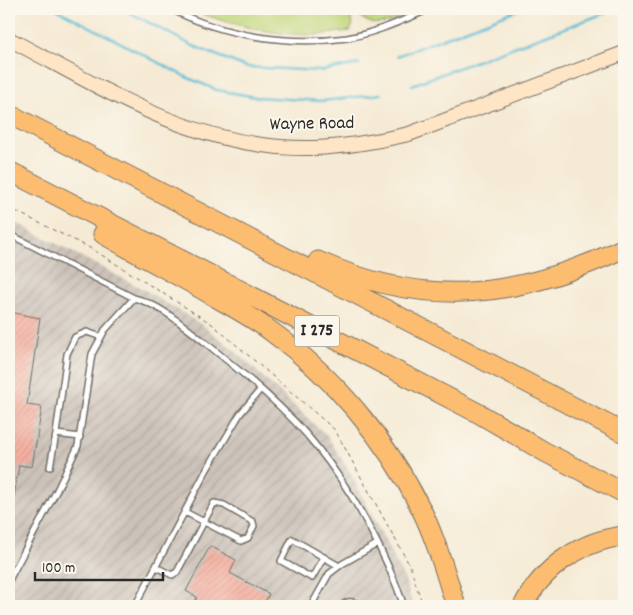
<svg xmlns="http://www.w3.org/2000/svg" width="633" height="615" font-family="Dekko,sans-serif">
<defs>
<pattern id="industrial-furrows" width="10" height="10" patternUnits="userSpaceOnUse" patternTransform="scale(1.25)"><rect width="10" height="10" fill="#ccc2b9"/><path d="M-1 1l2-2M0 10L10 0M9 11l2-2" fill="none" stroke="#afa79f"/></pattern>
<pattern id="building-hatch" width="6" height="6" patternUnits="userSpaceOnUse" patternTransform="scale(1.25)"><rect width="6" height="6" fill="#f5afa0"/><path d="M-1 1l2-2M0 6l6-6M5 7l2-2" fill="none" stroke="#d2978a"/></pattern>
</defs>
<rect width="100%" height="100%" fill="#fbf7ec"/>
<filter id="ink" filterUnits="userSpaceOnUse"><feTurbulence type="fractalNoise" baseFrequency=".02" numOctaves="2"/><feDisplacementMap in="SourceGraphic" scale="10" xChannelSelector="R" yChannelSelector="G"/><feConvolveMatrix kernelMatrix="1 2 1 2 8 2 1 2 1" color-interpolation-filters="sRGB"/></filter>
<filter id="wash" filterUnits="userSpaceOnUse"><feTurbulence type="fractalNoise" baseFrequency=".0096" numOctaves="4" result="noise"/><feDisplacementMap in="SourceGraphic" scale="20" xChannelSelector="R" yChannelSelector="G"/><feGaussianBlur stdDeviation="1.12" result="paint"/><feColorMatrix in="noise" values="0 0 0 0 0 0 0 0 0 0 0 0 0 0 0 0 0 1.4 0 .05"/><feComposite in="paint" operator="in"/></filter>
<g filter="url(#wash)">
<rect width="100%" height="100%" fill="#f5ead4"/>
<path fill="url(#industrial-furrows)" d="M9 219 145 290 204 326 234 350 327 436 350 472 405 580 413 606H9Z"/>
<path fill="#bfd579" stroke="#758052" d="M187 9H347L353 24 350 31C338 32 324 35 312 35 268 35 227 23 187 9Z
M354 9H421C398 18 372 37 354 9Z"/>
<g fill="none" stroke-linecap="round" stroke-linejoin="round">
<path stroke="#56bcd4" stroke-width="2.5" d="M56 9 186 77 217 90 256 97 322 101 381 94
M123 9 193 46 246 67 321 71 359 64
M397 56 520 9
M412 85 616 9"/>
</g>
<g id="blocks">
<path fill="url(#building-hatch)" d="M9 312 40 318 27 405 42 407 32 467 19 465 13 503H9Z
M210 546 236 560 230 573 269 594 263 606H193L197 597 186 591Z"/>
</g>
</g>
<g filter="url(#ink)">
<use href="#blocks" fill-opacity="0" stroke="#726e66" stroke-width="1"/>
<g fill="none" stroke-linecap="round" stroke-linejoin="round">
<defs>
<path id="lane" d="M171 9C223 36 289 46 347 38 376 33 403 20 430 9
M9 234 134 298C162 305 185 327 207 344 245 375 287 409 317 447 354 493 385 552 404 606
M80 437 56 434 67 354 75 337 87 332 101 337
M50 467 56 434
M324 557 312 578 281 561 292 539 339 566
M156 567 172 575 177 572 214 503 224 505 253 522 254 526 248 538 241 541 185 512
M9 580 57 490 78 446 92 354 105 330 134 298
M135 606 206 471 240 414 260 390
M311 606 329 574 342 564 377 544
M342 606C349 599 353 602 361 606"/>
<path id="secondary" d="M9 39C109 91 197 151 315 148 347 147 378 141 409 134L624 53"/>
<path id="highway" d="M9 114 624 433
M9 171 478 413 545 452 624 493
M103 234C134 252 166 269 198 287 223 302 249 315 272 332 334 377 386 439 420 507 435 536 446 575 456 606
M318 261C427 310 519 298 624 248
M523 606C543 567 581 541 624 536"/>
</defs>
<use href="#lane" stroke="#726e66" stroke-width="8"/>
<use href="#secondary" stroke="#726e66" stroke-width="16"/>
<use href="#highway" stroke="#726e66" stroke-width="21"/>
<path stroke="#726e66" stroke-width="1" stroke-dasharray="4 4" stroke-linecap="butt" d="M9 208 92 249 212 324 335 430 410 566 423 606"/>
<use href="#lane" stroke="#fff" stroke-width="5"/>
<use href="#secondary" stroke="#fee5c5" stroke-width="14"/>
<use href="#highway" stroke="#fcbd6f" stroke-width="19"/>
</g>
</g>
<g text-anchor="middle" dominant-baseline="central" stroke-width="4" stroke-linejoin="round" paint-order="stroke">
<rect fill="#fbf7ec" stroke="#696865" stroke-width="1" x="294.5" y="315.5" width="45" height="31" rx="4"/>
<g font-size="18" font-weight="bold" fill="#2b2b2b">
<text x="317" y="331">I 275</text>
</g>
<g font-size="19" fill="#2b2b2b" stroke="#fbf7ec">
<text transform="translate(312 125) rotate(-1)">Wayne Road</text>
</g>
</g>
<rect width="633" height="615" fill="none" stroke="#fbf7ec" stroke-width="30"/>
<path d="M35 572v8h128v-8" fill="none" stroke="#2b2b2b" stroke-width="2.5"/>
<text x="42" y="572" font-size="15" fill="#2b2b2b" stroke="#fbf7ec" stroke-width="4" paint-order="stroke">100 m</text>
</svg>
